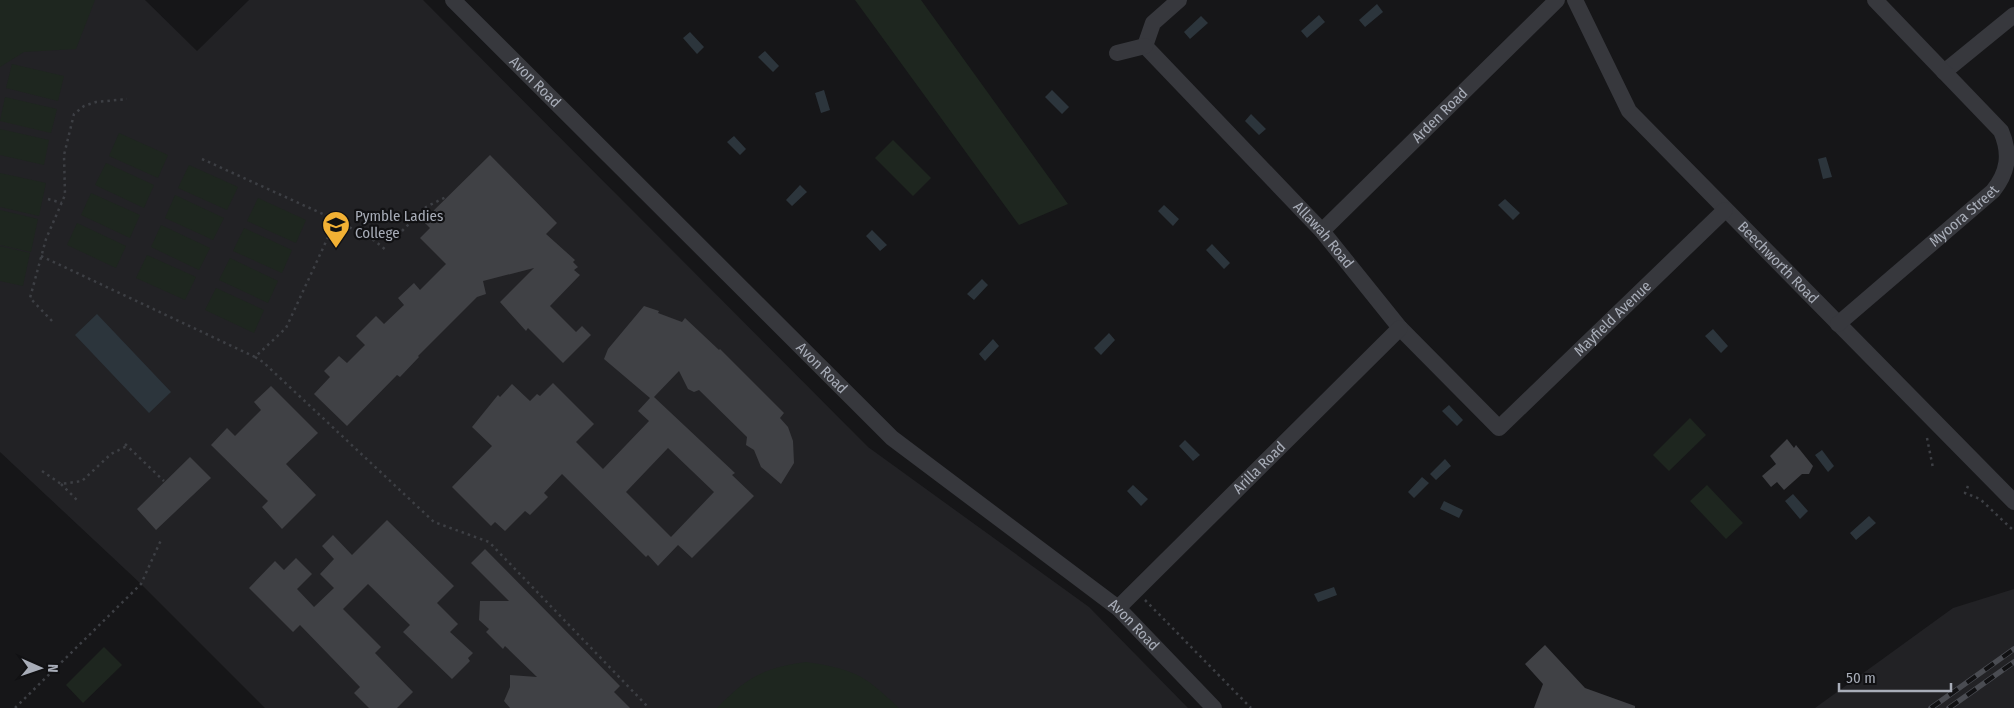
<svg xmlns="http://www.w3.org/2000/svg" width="2014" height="708" font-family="'Fira Sans Condensed',sans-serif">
<rect width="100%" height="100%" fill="#161618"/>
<path fill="#222225" d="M0 0H145L197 51 249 0H423L868 447 1089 607 1188 708H265L141 584 0 452Z
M2014 589V708H1815L1953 608Z"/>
<path fill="#1e261f" d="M0 0H95L76 49 24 52 0 67Z
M855 0H921L1068 204 1019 225Z
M12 64 64 76 58 101 6 88Z
M5 97 57 109 51 133 0 121Z
M0 129 49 140 44 165 0 155Z
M119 133 168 155 158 178 109 156Z
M893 140 931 178 913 196 875 158Z
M106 163 154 185 144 208 95 185Z
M189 165 238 187 227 210 178 188Z
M0 173 46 183 39 216 0 207Z
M91 193 140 215 130 238 81 215Z
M175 195 224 218 213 240 165 218Z
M258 198 306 220 296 243 247 221Z
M0 210 38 219 31 252 0 245Z
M77 223 126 246 116 268 67 245Z
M161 225 210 248 199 270 151 247Z
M244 228 292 250 282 273 233 251Z
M0 246 30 253 23 286 0 281Z
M147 255 196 277 185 300 136 278Z
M230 258 278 281 268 303 219 280Z
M216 288 264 310 254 333 205 310Z
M1690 418 1706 435 1669 471 1653 455Z
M1707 485 1743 523 1726 539 1690 501Z
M104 647 122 665 83 703 66 685Z
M806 662C827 665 851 669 869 682 880 690 889 699 899 708H717C747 677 763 668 806 662Z"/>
<path fill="#2c353c" d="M1377 4 1383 12 1365 27 1359 20Z
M1319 15 1325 22 1307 38 1301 31Z
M1201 16 1208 23 1190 39 1184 32Z
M690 32 704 47 697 54 683 38Z
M765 51 779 66 773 72 758 57Z
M824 90 830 110 821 113 815 93Z
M1052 90 1069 107 1062 114 1045 97Z
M1251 114 1266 129 1259 135 1245 121Z
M734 136 746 149 740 155 727 142Z
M1826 157 1832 177 1823 179 1818 159Z
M800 185 807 192 792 206 786 200Z
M1505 199 1520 213 1513 220 1498 205Z
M1164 205 1179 219 1173 226 1158 211Z
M872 230 887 245 880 251 866 236Z
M1212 244 1230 263 1224 269 1206 250Z
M982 279 988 285 974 300 967 294Z
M97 314 171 392 149 413 75 335Z
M1713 329 1728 346 1721 353 1705 336Z
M1109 333 1115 340 1101 355 1094 348Z
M993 339 999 346 985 361 979 354Z
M1449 405 1463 420 1457 426 1442 411Z
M1185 440 1200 455 1193 461 1179 446Z
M1822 450 1834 466 1828 472 1815 455Z
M1445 459 1451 466 1436 480 1430 474Z
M1422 477 1429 483 1414 498 1408 492Z
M1133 485 1148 499 1141 506 1127 491Z
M1793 494 1808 511 1800 519 1785 501Z
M1444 501 1463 510 1459 518 1440 509Z
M1869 516 1876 523 1856 540 1850 533Z
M1334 587 1337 595 1318 602 1314 594Z"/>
<path fill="#404145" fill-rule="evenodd" d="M490 155 557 223 546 234 575 260 573 262 578 267 574 270 580 275 550 306 576 332 582 326 591 335 563 363 528 328 526 331 500 302 534 268 483 281 486 294 477 297 418 356 419 357 400 377 397 375 347 426 314 394 330 377 324 371 339 356 347 363 365 345 356 336 376 316 384 324 404 305 398 298 414 283 420 290 446 264 420 238 430 228 423 221Z
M644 306 659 311 658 313 682 322 685 318 719 350 720 349 784 413 780 418 788 427 793 441 794 463 781 484 761 467 754 450 746 445 747 437 699 390 694 392 688 389 679 371 654 397 735 473 732 475 754 496 692 558 678 545 658 566 648 555 646 557 562 474 544 493 548 497 530 515 525 511 505 531 495 522 491 526 452 487 492 446 472 427 498 395 500 397 512 384 530 401 537 394 540 396 553 383 594 424 576 442 603 469 649 421 638 411 650 398 604 359 608 349ZM668 448 714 492 671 537 626 492Z
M271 386 318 433 286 464 316 495 282 529 262 507 268 501 211 445 227 428 235 436 261 410 254 402Z
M1787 439 1794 448 1796 445 1813 466 1809 474H1802L1784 490 1777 482 1771 487 1762 476 1776 464 1770 456Z
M190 457 211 478 156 530 137 509Z
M387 520 454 586 437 603 458 624 450 632 473 653 468 658 470 661 452 679 403 632 410 625 368 584 343 609 381 647 375 653 413 692 397 708H369L354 693 360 687 300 625 293 632 249 588 275 561 284 570 296 558 312 574 297 589 314 607 334 588 320 574 334 559 322 546 333 535 352 555Z
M485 549 620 686 614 692 630 708H510L504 701 510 687V675L537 677 505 646 503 649 486 632 489 629 479 620 480 601H509L471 563Z
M1545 645 1585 688 1635 706V708H1534L1543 684 1525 664Z"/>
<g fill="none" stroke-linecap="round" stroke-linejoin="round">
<path stroke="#3d3f44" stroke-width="2.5" stroke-dasharray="2.5 4" stroke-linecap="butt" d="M202 159 336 220 375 241 387 251
M48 199 62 203
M402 231 426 207 446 197
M41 256 255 357 286 328 336 220
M52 321 30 298 46 239 65 195 64 155 74 114 84 106 96 102 127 99
M255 357 263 362 434 522 489 542 649 708
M1927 438 1933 468
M125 444 164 481
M42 471 61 484 82 481 111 454 127 446
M61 484 79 502
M1968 486 1965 493 1980 499 2014 531
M1145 600 1251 708
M15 708 141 584 161 540"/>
<g stroke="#37383d" stroke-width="16">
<path id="s1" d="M453 0 892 438 1118 608 1214 708"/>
<path id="s2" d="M1575 0 1629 111 2014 502"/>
<path id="s3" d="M1145 46 1322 231 1400 328 1499 428 1725 210"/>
<path d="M1145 46 1153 23 1179 0"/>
<path d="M1117 53 1145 46"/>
<path d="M1944 72 2014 15"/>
<path id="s4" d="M1322 231 1557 0"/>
<path id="s5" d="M1838 324 1993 191C2008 172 2011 154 2001 131L1875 0"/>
<path id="s6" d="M1118 608 1400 328"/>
</g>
<defs>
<path id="rail" d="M1931 708 2014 649
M1949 708 2014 662"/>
</defs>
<use href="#rail" stroke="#4a4c52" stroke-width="5.5"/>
<use href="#rail" stroke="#111113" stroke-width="4" stroke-dasharray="11" stroke-linecap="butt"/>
</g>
<defs>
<symbol id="school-pin" viewBox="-11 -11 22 30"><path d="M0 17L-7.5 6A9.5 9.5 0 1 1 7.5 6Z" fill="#f2b134" stroke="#111113"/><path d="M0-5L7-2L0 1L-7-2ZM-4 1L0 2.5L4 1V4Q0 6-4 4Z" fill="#111"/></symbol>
</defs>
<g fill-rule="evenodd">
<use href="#school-pin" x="320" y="209" width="32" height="43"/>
</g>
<g text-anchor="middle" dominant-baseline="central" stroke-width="4.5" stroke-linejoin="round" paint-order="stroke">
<g font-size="15" fill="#a8adb8" stroke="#111113">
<text stroke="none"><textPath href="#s1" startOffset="116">Avon Road</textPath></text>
<text stroke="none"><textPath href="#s4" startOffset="165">Arden Road</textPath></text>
<text stroke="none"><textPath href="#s5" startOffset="166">Myoora Street</textPath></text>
<text stroke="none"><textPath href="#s3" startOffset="260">Allawah Road</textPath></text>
<text stroke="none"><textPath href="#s2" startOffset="336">Beechworth Road</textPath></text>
<text stroke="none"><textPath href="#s3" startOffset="679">Mayfield Avenue</textPath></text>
<text stroke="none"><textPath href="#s1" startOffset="521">Avon Road</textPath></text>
<text stroke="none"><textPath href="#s6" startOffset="199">Arilla Road</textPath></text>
<text stroke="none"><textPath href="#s1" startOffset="926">Avon Road</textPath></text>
</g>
<g font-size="15" fill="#a8adb8" stroke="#111113" text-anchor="start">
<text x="355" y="216">Pymble Ladies<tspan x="355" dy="17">College</tspan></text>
</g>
</g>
<g transform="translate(40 668) rotate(92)" stroke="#111113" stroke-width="4" paint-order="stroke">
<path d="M0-4L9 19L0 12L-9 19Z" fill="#a8adb8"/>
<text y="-8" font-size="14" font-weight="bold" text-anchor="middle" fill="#a8adb8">N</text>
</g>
<path d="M1839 683v8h112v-8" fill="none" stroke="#a8adb8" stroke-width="2.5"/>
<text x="1846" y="683" font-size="15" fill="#a8adb8" stroke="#111113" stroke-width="4" paint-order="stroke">50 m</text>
</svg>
